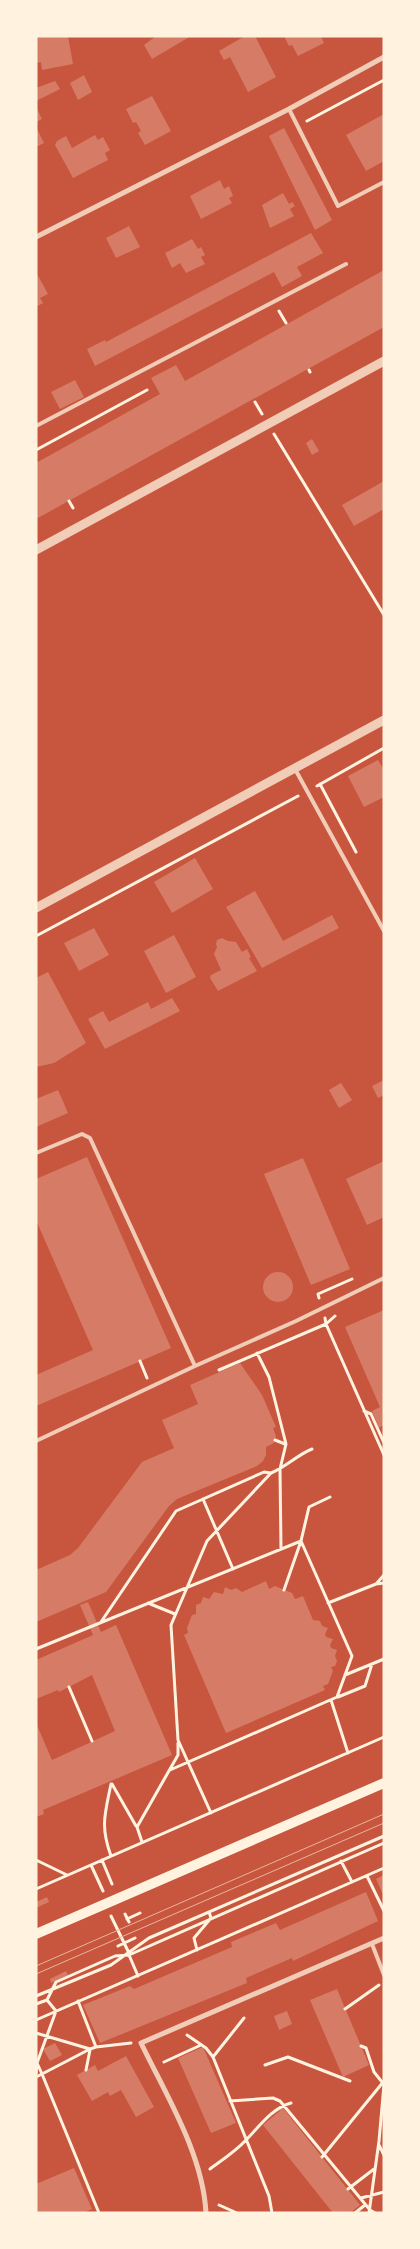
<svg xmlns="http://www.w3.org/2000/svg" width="420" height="2249" font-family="'Asap Condensed',sans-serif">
<rect width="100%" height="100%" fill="#c8553d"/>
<path fill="#d67c66" d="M36 36H68L73 64 42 70 41 62 36 63Z
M156 36H191L152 59 144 45Z
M245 36H255L276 77 248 92 230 57 224 60 219 51Z
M284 36H321L324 43 298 56 292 45 289 46Z
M84 75 92 92 78 100 70 83Z
M55 81 60 89 36 101V88Z
M152 96 171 131 145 145 138 133 141 131 136 122 133 123 126 109Z
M36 107 42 119 36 122Z
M384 114V161L366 171 346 135Z
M36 127 44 143 36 147Z
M284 128 332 220 315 230 269 136Z
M95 135 98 140 103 137 110 150 105 153 108 160 73 178 55 145 57 141 66 136 72 148Z
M220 180 224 189 229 186 233 196 229 198 232 203 201 219 190 196Z
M283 193 289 204 292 202 295 206 290 209 294 216 270 228 262 205Z
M129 226 140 247 116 258 106 238Z
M311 233 323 253 297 267 302 276 282 287 274 272 95 366 87 349 105 340 106 342Z
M192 239 198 249 201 247 205 255 201 257 205 264 186 273 180 263 172 268 165 253Z
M384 270V327L36 519V463L160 394 151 378 176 365 185 381Z
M36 272 48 294 40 298 43 303 36 307Z
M75 380 84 397 60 409 51 392Z
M312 439 319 451 312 455 306 443Z
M384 481V509L354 526 342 505Z
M378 760 384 770V797L364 807 348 776Z
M195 858 213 889 172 913 154 882Z
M255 891 283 941 332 915 339 928 262 968 226 907Z
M94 928 109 955 79 971 64 943Z
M174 935 196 977 166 993 144 951Z
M222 938 228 941 236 942 242 952 247 949 251 957 249 958 257 971 218 991 210 978 211 975 221 970 214 954 217 947 216 944 217 940Z
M48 972 86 1043 54 1063 36 1067V978Z
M172 998 180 1011 105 1049 88 1019 103 1011 109 1022 148 1002 151 1009Z
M384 1080V1095L378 1098 372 1086Z
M341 1083 352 1100 339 1108 329 1090Z
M58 1090 68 1113 36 1127V1099Z
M87 1157 171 1348 36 1406V1375L93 1350 36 1220V1179Z
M303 1158 350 1269 311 1285 264 1174Z
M384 1161V1217L367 1225 346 1179Z
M263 1287a15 15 0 1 1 30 0a15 15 0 1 1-30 0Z
M384 1310V1425L379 1428 372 1411 380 1407 345 1327Z
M240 1363 262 1395 276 1427 273 1428 276 1436 274 1443 266 1447V1455L263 1461 257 1466 177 1499 169 1506 106 1592 36 1622V1570L70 1555 78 1548 142 1462 174 1448 162 1420 198 1404 190 1385Z
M266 1581 269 1589 275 1586 292 1593 295 1599 303 1596 313 1620 320 1621 322 1626 328 1628 325 1634 326 1637 333 1639 330 1645 331 1648 337 1650 335 1656 337 1661 335 1666 331 1667 333 1671 328 1684 323 1686 325 1690 226 1733 184 1635 188 1633 187 1628 192 1615 196 1614V1605L201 1603 203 1597 209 1599 214 1592 223 1594 225 1587 231 1590 236 1588 242 1592Z
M88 1602 101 1632 116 1625 172 1755 43 1810 44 1814 36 1817V1723L52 1760 115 1731 92 1675 59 1692 58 1690 36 1699V1660L93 1635 80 1605Z
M384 1875V1897L376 1879Z
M366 1892 378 1921 293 1961 292 1958 246 1978 247 1983 100 2043 83 2005 130 1986 134 1989 232 1947 231 1942 276 1923 280 1930Z
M47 1897 49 1902 36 1908V1902Z
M66 1971 68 1975 51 1983 50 1979Z
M337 1989 369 2065 343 2077 310 2000Z
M287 2011 292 2024 279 2030 274 2016Z
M55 2043 62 2055 50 2061 43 2049Z
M203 2047 236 2123 211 2133 178 2058Z
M126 2056 154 2107 136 2117 121 2090 110 2096 108 2092 92 2101 77 2075 95 2065 98 2071Z
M283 2108 360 2205 350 2213H333L263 2125Z
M74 2168 92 2209 83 2213H36V2184Z"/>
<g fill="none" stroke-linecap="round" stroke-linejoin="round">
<path stroke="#fff3e0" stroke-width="3" d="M307 121 384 80
M279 311 286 323
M309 370 310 372
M255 402 262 414
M274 434 384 615
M36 450 147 390
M69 501 73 508
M320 784 356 852
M317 786 384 748
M36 936 298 796
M319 1298 318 1294 352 1279
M325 1318 326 1324 384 1455
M257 1353 269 1377 286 1444 280 1469 281 1549
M140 1361 147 1378
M219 1370 326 1324 335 1316
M364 1411 371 1414 384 1443
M275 1440 285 1444
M203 1499 233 1569
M376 1584 384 1575
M284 1590 301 1541 309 1507 330 1497
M148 1603 175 1614
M328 1603 376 1584 384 1583
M101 1622 176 1511 264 1472 271 1473
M36 1649 301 1541 352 1656 337 1697 170 1770
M345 1675 384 1659
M69 1687 92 1741
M338 1697 365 1686 372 1664
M331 1700 348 1753
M112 1784 136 1826
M211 1813 178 1740 171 1625 207 1541 271 1473C286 1467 297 1455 312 1449
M142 1842 137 1827 178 1755V1743
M111 1856C100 1826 105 1814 111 1784
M36 1860 67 1875
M102 1860 112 1884
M341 1861 352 1882
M91 1865 103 1891
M367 1876 384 1911
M36 1889 384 1737
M125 1914 129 1922
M111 1916 128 1951
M127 1919 140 1913
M118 1946 135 1938
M197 1950 194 1938 211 1918 209 1912
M129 1955 138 1976
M36 1996 111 1965 149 1938 384 1836
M78 2001 96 2047
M36 2004 47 2000 56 1982 115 1956 129 1955 384 1843
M345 2009 379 1985
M36 2020 384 1868
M36 2033 90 2049 96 2047 131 2043
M187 2035 206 2048 213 2057 269 2196 272 2213
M361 2046 366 2048 374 2072 382 2082
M90 2049 42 2074 99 2213
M213 2057 244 2018
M164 2062 201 2045
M265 2065 288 2057 350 2081
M86 2070 90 2050
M36 2073 37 2064
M36 2077 42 2074 37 2063 56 2011 47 2000
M230 2101 273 2098 280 2101 370 2210 375 2213
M379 2145 384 2155
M322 2157 384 2081
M210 2169C222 2160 236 2151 246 2140 259 2127 272 2108 291 2103
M348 2189 374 2169
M361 2198 384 2192
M219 2205 237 2213
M355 2213 365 2205
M369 2213 379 2141 384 2085"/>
<path stroke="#f1ccb7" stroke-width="4" d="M289 109 338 206 384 182
M36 426 346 264
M295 769 384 931
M36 1153 82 1134 90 1138 195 1366
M36 1441 195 1366 296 1321 384 1278
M372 1944 384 1975"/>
<path stroke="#f1ccb7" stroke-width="5" d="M36 237 289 109 384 57
M206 2213C203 2154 166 2095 141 2043L384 1938"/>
<path stroke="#f1ccb7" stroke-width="9" d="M36 550 384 361
M36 908 384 720"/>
<path stroke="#fff3e0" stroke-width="10" d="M36 1934 384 1783"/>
<path stroke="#e9b49f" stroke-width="1" d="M36 1966 384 1814
M36 1974 384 1823"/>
</g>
<rect width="420" height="2249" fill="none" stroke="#fff3e0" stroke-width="75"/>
</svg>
